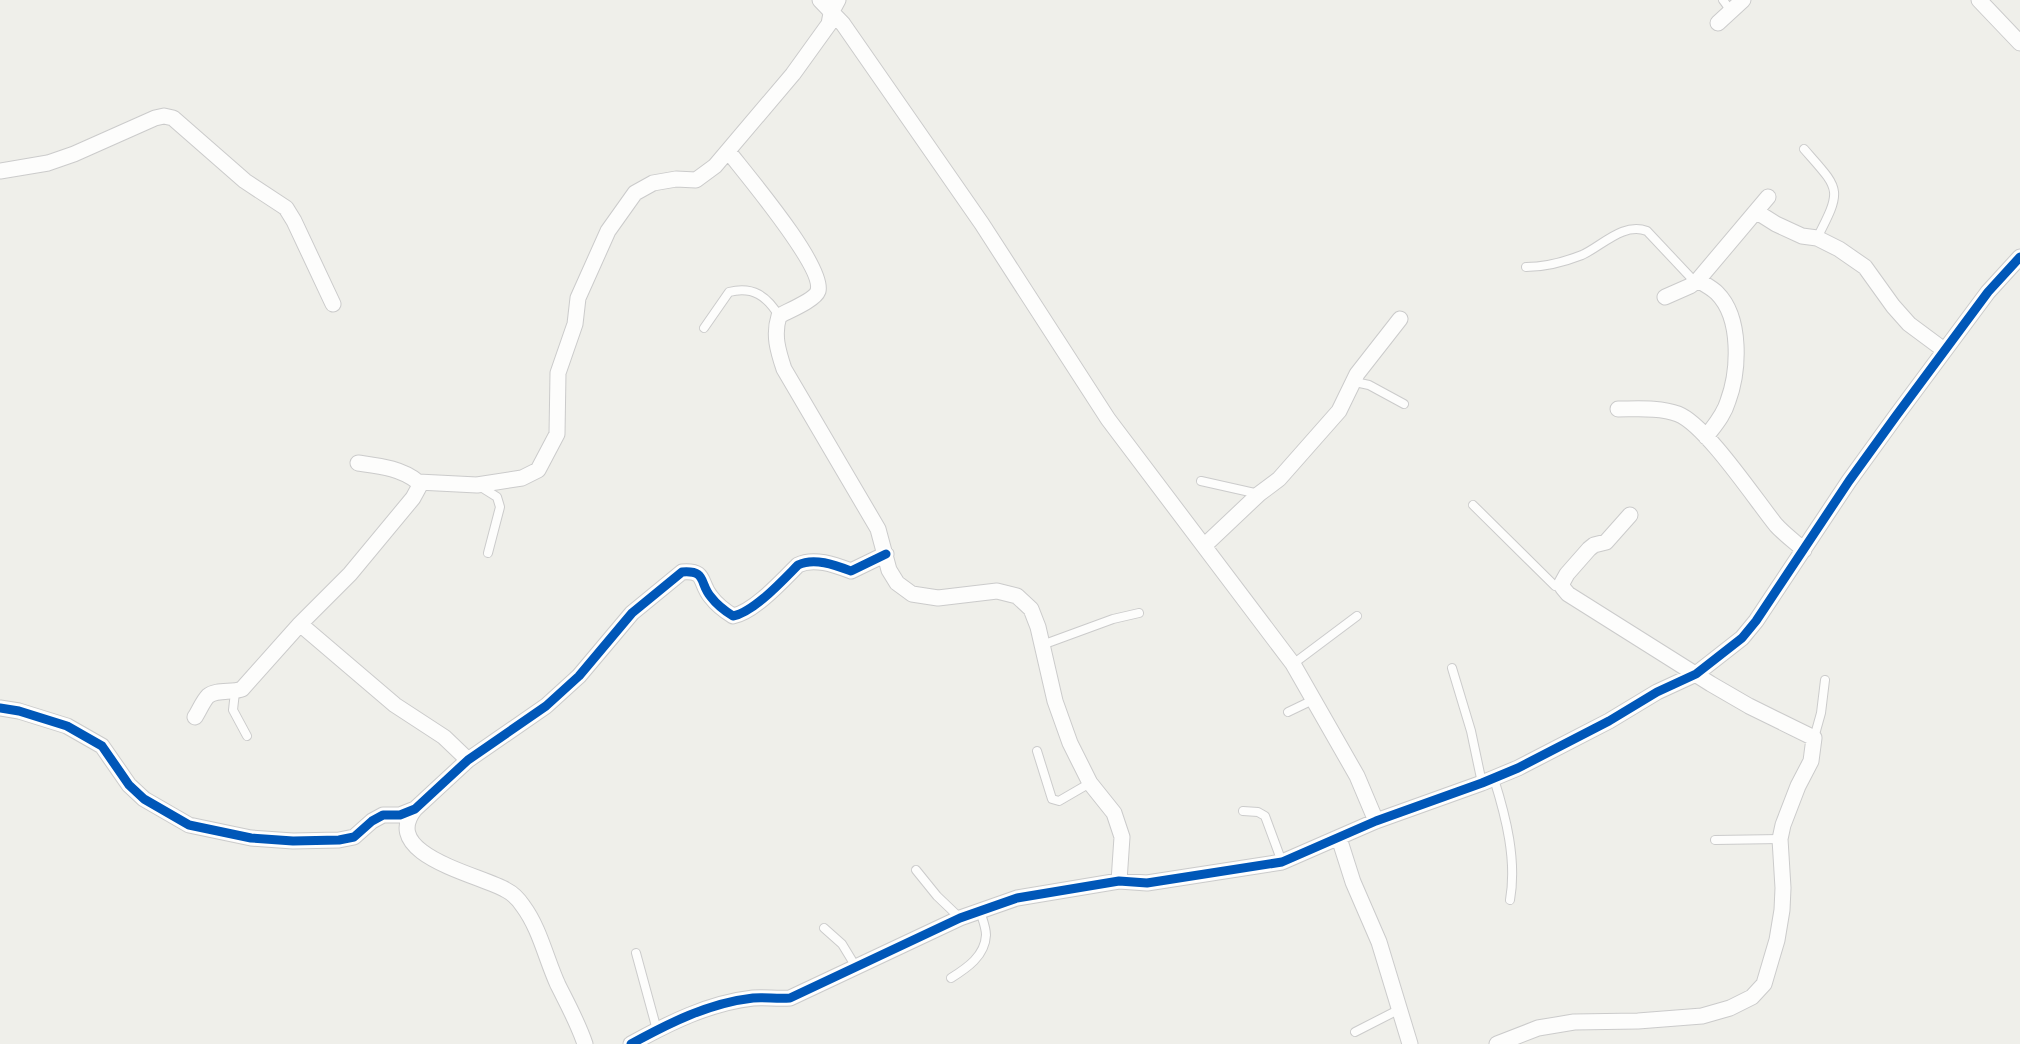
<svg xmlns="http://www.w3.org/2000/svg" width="2020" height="1044" font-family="Commissioner,sans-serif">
<rect width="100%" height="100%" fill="#efefea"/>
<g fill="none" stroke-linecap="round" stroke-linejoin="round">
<defs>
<path id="service" d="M1723 0 1731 11
M1804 149C1840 190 1843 188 1817 238
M1526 267C1545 267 1564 262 1582 255 1602 246 1623 222 1647 231L1695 282
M704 328 729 292C753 286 767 296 779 316
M1355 382 1369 385 1404 404
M1201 481 1259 494
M481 487 497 497 500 507 488 553
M1473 505 1555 586 1563 588
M1042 645 1113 619 1139 613
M1293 664 1357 616
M1452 668 1471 731 1482 783
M235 692 233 710 247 736
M1288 712 1313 700
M1814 738 1821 713 1825 680
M1037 751 1052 799 1059 801 1090 783
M1494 779C1506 817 1517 860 1510 900
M1243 811 1258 812 1265 816 1282 862
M1715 840 1780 839
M916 870 937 896 960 918
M824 928 842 944 856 967
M636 953 657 1030
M951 978C967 968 985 956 986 935 986 927 982 918 980 911
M1355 1032 1400 1009"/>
<path id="minor" d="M820 0 843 24 982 224 1108 419 1293 664 1357 776 1376 821
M1979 0 2020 43
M1718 23 1743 0
M728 151C745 173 825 267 818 291 815 300 788 311 779 316 773 335 778 351 784 369L878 529 889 570 897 583 912 594 938 598 997 591 1017 596 1031 609 1038 627 1055 701 1070 743 1090 783 1114 813 1122 837 1119 881
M0 171 48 163 74 154 155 118 164 116 173 118 245 181 286 208 294 221 333 304
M1757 212 1776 224 1802 236 1817 238 1839 249 1865 267 1893 306 1909 324 1944 350
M1698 280C1704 284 1712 288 1717 293 1742 318 1739 371 1728 401 1724 415 1714 426 1706 437
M1665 297 1690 286 1698 280 1768 197
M1618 409C1636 409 1660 407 1678 414 1706 425 1755 499 1776 525 1784 534 1795 542 1804 550
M418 482 477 485 522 478 538 470 557 434 558 373 575 324 578 298 608 231 635 193 653 183 676 179 696 180 715 166 793 74 829 24 831 13 838 0
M1204 546 1259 494 1279 479 1339 411 1357 374 1400 319
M300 624 395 705 444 737 468 760
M0 708 19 711 67 726 102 746 129 785 144 799 189 825 251 838 293 841 339 840 354 837 372 821 383 815H400L415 809 468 760 546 706 579 676 632 613 682 572C707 570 699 583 711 597 717 605 725 611 733 616 754 612 783 580 798 565 814 557 835 565 851 571L886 554
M195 717C199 711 203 701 208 696 216 689 233 693 242 689L300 624 350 574 413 498 419 487 418 482C401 468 379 466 358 463
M415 809C378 855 481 875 506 890 512 893 519 900 523 906 540 929 546 959 558 985 568 1005 578 1023 585 1044
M1339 838 1353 882 1379 942 1410 1044
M631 1044C669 1023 709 1003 753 998 765 997 777 999 790 998L960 918 1017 898 1119 881 1147 883 1282 862 1376 821 1482 783 1518 768 1609 721 1657 692 1696 674 1742 638 1756 621 1849 481 1896 416 1988 292 2020 257
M1497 1044 1538 1028 1574 1022 1638 1021 1702 1016 1730 1008 1752 997 1764 984 1777 940 1782 910 1783 888 1780 839 1783 825 1798 786 1811 761 1814 738 1749 706 1711 684 1568 594 1563 588 1562 583 1567 574 1589 549 1594 545 1606 542 1630 515"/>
</defs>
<use href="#service" stroke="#cbcbcb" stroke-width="10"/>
<use href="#minor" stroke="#cbcbcb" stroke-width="17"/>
<use href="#service" stroke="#fdfdfc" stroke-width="8"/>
<use href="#minor" stroke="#fdfdfc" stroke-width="15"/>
<defs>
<path id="cycleway" d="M0 708 19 711 67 726 102 746 129 785 144 799 189 825 251 838 293 841 339 840 354 837 372 821 383 815H400L415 809 468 760 546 706 579 676 632 613 682 572C707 570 699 583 711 597 717 605 725 611 733 616 754 612 783 580 798 565 814 557 835 565 851 571L886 554
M631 1044C669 1023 709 1003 753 998 765 997 777 999 790 998L960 918 1017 898 1119 881 1147 883 1282 862 1376 821 1482 783 1518 768 1609 721 1657 692 1696 674 1742 638 1756 621 1849 481 1896 416 1988 292 2020 257"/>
</defs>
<use href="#cycleway" stroke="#fff" stroke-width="13"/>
<use href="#cycleway" stroke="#0057b8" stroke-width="9"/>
</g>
</svg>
